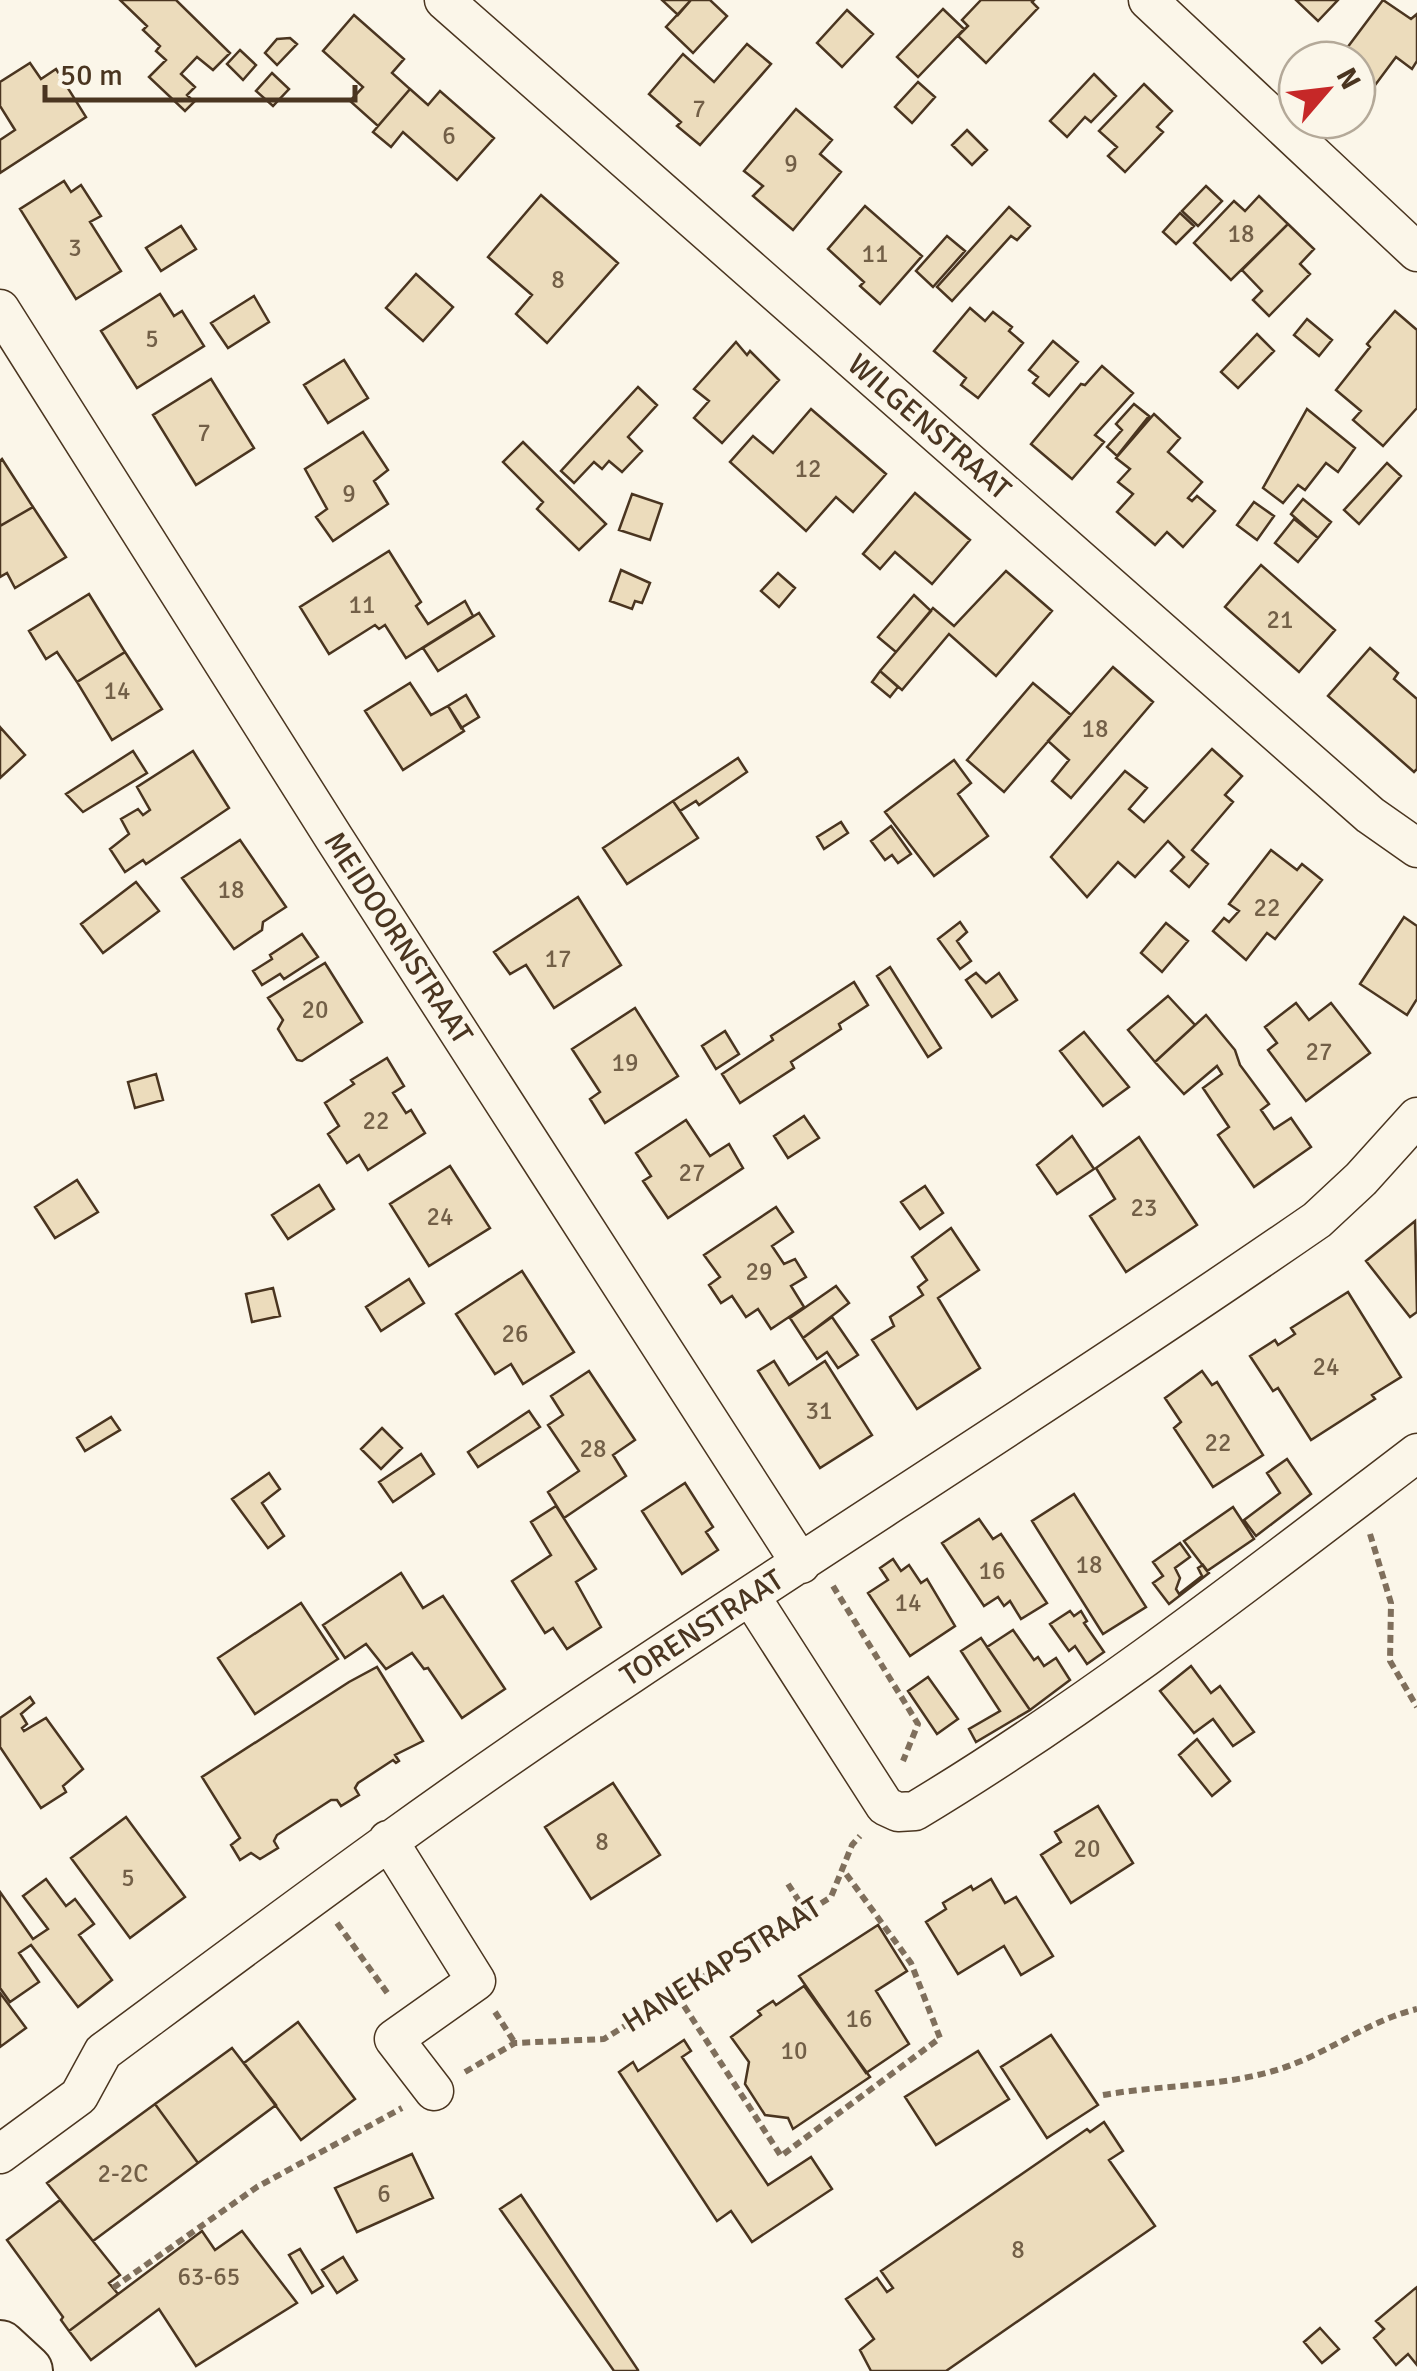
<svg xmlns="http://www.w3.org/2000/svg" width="1417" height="2371" font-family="Signika,sans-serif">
<rect width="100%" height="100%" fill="#fbf6e9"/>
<path fill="#ecdcbc" stroke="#4a3520" stroke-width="2.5" d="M120 0H176L230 53 213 70 197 57 181 74 195 87 187 95 194 102 185 111 149 77 166 60 156 51 160 46 143 30 147 26Z
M662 0H691L678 15Z
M691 0H710L727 16 693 53 666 27Z
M981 0H1034L1032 2 1038 8 986 63 958 36 968 26 962 20Z
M1296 0H1338L1318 21Z
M1383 0 1411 19 1417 14V61L1412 69 1396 57 1364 100 1357 94V60H1338Z
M943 9 964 29 918 77 897 57Z
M847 10 873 34 842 67 817 43Z
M354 15 404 59 392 73 410 89 378 126 350 101 363 87 323 51Z
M290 38 297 44 277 65 265 53 277 39Z
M747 44 771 64 700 145 677 126 681 122 649 94 683 54 714 82Z
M240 50 256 65 243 80 227 64Z
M30 63 41 79 56 69 86 117 0 173V140L15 130 0 106V82Z
M272 73 289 89 273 106 256 91Z
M1094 74 1116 96 1091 122 1085 117 1067 137 1050 121Z
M918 82 935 97 912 123 895 107Z
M1144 84 1172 111 1157 127 1163 132 1125 172 1108 156 1117 147 1099 131Z
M410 89 428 105 440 91 494 138 457 180 403 132 391 147 373 132Z
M796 109 832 140 820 154 841 172 793 230 753 196 763 186 744 171Z
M967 130 987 150 972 165 952 145Z
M64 181 71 192 81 185 101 216 90 222 121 271 76 299 20 209Z
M1206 186 1222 201 1198 226 1182 211Z
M541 195 618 263 547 343 516 314 532 295 488 257Z
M1259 196 1288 224 1231 280 1194 243 1234 201 1245 211Z
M865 206 922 256 880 304 860 286 864 282 828 249Z
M1009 207 1030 226 1017 240 1011 236 952 301 937 287Z
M1180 213 1194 226 1176 244 1163 232Z
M1288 224 1314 249 1300 264 1310 274 1269 316 1253 300 1262 291 1242 270Z
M181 226 196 249 161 271 146 248Z
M947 236 965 251 933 287 916 271Z
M416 274 453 307 423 341 386 308Z
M160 294 174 316 182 311 204 346 137 388 101 331Z
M254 296 269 322 228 348 211 323Z
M970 308 985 321 993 312 1012 327 1009 331 1023 343 978 398 961 385 966 378 934 351Z
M1395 311 1417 330V408L1383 446 1353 420 1361 411 1336 390 1370 347 1367 344Z
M1307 319 1332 340 1319 356 1294 335Z
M1257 334 1274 351 1238 388 1221 372Z
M1053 341 1078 362 1049 396 1033 383 1038 377 1029 370Z
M736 342 747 355 750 351 779 380 722 443 694 418 709 401 694 389Z
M344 360 368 398 328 423 304 385Z
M1102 366 1133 393 1095 435 1104 442 1072 479 1031 444 1081 384 1085 385Z
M211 379 254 448 196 485 153 415Z
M638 387 657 405 628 437 642 451 622 472 609 461 602 469 594 462 574 483 561 471Z
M1134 404 1149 416 1117 456 1107 447 1122 430 1116 424Z
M811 409 886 474 853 512 836 497 806 531 730 462 753 436 773 453Z
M1307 409 1355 448 1338 472 1326 463 1305 490 1298 485 1283 503 1263 488Z
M1154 414 1180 438 1168 452 1202 482 1188 498 1192 501 1197 496 1215 511 1183 547 1167 532 1155 545 1117 512 1133 494 1118 482 1130 469 1116 458Z
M363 432 388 470 374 481 388 504 333 541 316 517 327 509 305 469Z
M523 442 606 524 579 550 537 509 543 502 503 462Z
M2 459 33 507 0 526V461Z
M1387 463 1401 476 1359 524 1344 510Z
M915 493 970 540 932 584 895 552 880 569 863 554Z
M632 494 662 504 650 540 619 530Z
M1303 499 1331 522 1318 538 1291 514Z
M1254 502 1274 516 1257 540 1237 525Z
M33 507 66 557 15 588 7 573 0 577V526Z
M1294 519 1318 538 1298 562 1275 543Z
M389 551 421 602 416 606 428 624 465 601 473 616 406 658 385 625 379 629 375 625 329 654 300 607Z
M1261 565 1335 630 1299 672 1225 607Z
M621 570 650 583 642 603 635 601 632 609 610 601Z
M1006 571 1052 611 996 676 949 634 902 690 880 671 933 608 954 626Z
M778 573 795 588 779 607 761 591Z
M89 594 125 652 77 682 57 652 46 659 29 631Z
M914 595 931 611 896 652 878 637Z
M479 613 494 636 438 671 423 648Z
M1370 648 1398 673 1394 679 1417 699V769L1414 772 1328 696Z
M125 652 162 709 112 740 77 682Z
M1113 667 1153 702 1071 798 1052 781 1069 760 1048 741Z
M880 671 898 687 890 697 872 682Z
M410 683 431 715 448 706 464 731 403 770 365 711Z
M1033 683 1071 715 1004 792 967 760Z
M466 695 479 717 461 728 448 706Z
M0 727 25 755 0 778Z
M1212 749 1242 776 1225 795 1233 802 1192 850 1208 864 1189 887 1171 871 1184 857 1168 841 1135 877 1118 862 1087 897 1051 857 1125 771 1147 788 1129 809 1144 822Z
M133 751 147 773 83 812 66 794Z
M193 751 229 808 146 864 143 860 125 872 110 849 129 834 121 819 138 809 143 815 150 810 137 787Z
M738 758 747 772 699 805 696 801 680 811 673 801Z
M954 760 971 783 958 794 988 836 934 876 885 812Z
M673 801 698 838 627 884 603 848Z
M841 822 848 833 824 849 817 837Z
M891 826 911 854 898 863 892 855 885 860 871 841Z
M240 840 286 907 263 922 262 930 234 949 182 878Z
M1271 850 1297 870 1302 864 1322 880 1275 939 1267 933 1246 960 1213 931 1224 918 1229 922 1239 911 1229 904Z
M136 882 159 911 103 953 81 924Z
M578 897 621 965 554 1008 526 965 510 974 494 952Z
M1404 917 1417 926V999L1407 1015 1360 984Z
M960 922 967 932 957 941 971 961 960 969 938 939Z
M1166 923 1188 941 1162 972 1141 953Z
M302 934 318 957 284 979 280 974 262 985 253 971 272 959 270 955Z
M325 963 362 1022 302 1061 297 1060 278 1029 283 1020 268 998Z
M890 967 941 1048 928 1057 877 976Z
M976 973 986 983 999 973 1017 1000 992 1017 966 980Z
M854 982 868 1005 839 1024 841 1029 791 1062 794 1068 740 1103 722 1074 773 1040 771 1036Z
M1168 996 1195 1025 1155 1062 1128 1030Z
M1296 1003 1309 1020 1331 1003 1370 1053 1306 1101 1268 1050 1277 1043 1265 1027Z
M635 1008 678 1076 605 1123 590 1099 600 1092 572 1049Z
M1206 1015 1235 1050 1240 1065 1269 1104 1261 1110 1274 1129 1291 1118 1311 1147 1254 1187 1218 1135 1229 1127 1203 1088 1222 1074 1217 1066 1184 1094 1155 1062Z
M725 1031 739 1054 716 1069 702 1046Z
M1084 1032 1129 1087 1103 1106 1060 1051Z
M387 1058 404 1086 393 1093 406 1113 411 1110 425 1133 368 1170 359 1155 347 1163 328 1134 339 1126 325 1103 354 1084 351 1080Z
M156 1074 163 1100 135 1108 128 1082Z
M804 1116 819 1138 788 1158 774 1136Z
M686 1120 710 1156 729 1144 743 1168 668 1218 643 1181 651 1176 636 1153Z
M1072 1136 1094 1169 1057 1194 1037 1165Z
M1139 1137 1197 1225 1126 1272 1090 1216 1115 1199 1096 1168Z
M450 1166 490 1228 429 1266 390 1204Z
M77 1180 98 1212 55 1238 35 1207Z
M319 1185 334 1209 288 1239 272 1215Z
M925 1186 943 1213 920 1229 901 1202Z
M776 1207 793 1232 772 1246 784 1264 795 1259 806 1277 791 1286 804 1307 771 1329 758 1309 746 1317 732 1296 721 1303 709 1285 720 1277 704 1255Z
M1415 1221 1417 1312 1410 1317 1366 1261Z
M951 1228 979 1270 938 1298 980 1368 917 1409 872 1340 894 1326 890 1317 923 1295 918 1287 927 1280 912 1257Z
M522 1271 574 1352 523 1384 511 1364 495 1374 456 1314Z
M409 1279 424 1303 381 1331 366 1307Z
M836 1286 849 1303 803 1338 790 1318Z
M273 1288 280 1316 252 1322 246 1294Z
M1348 1292 1401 1377 1372 1395 1375 1399 1311 1440 1278 1388 1273 1391 1250 1356 1275 1340 1278 1345 1295 1334 1291 1328Z
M832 1317 858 1355 838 1368 827 1352 817 1359 803 1338Z
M774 1361 789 1385 825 1361 872 1435 820 1468 758 1371Z
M589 1371 635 1440 613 1455 626 1476 564 1518 548 1492 579 1471 548 1425 563 1415 551 1396Z
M1202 1371 1212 1385 1217 1382 1263 1455 1213 1487 1174 1428 1181 1422 1165 1398Z
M529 1411 540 1427 478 1467 468 1452Z
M111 1417 120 1430 85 1451 77 1438Z
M382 1428 402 1448 381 1469 361 1449Z
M421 1454 434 1474 393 1502 379 1482Z
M1287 1459 1311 1494 1256 1536 1244 1520 1280 1493 1267 1473Z
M269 1473 280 1489 262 1503 284 1536 268 1548 232 1499Z
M685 1483 713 1527 706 1532 718 1550 682 1574 642 1511Z
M1074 1494 1146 1607 1103 1634 1032 1521Z
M556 1506 596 1569 576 1582 601 1627 567 1649 553 1628 545 1633 512 1581 551 1555 531 1522Z
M1233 1507 1254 1539 1207 1571 1184 1541Z
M979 1519 993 1539 1001 1534 1047 1603 1021 1619 1010 1601 1004 1606 998 1597 984 1606 942 1543Z
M1180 1543 1190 1557 1175 1568 1180 1578 1176 1589 1179 1594 1202 1576 1198 1568 1203 1565 1209 1573 1169 1604 1153 1583 1163 1576 1153 1562Z
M893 1559 901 1571 909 1565 921 1583 927 1579 955 1626 910 1656 868 1593 888 1580 880 1568Z
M401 1573 423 1608 443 1596 505 1689 462 1718 428 1668 424 1669 412 1653 386 1669 366 1644 345 1658 323 1625Z
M301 1603 338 1659 255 1714 218 1658Z
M1070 1611 1074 1616 1081 1611 1087 1621 1084 1623 1104 1652 1087 1664 1075 1646 1069 1651 1050 1624Z
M1013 1630 1034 1660 1038 1657 1044 1666 1056 1658 1070 1680 1030 1710 987 1647Z
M981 1638 1030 1710 976 1742 969 1729 1000 1711 961 1651Z
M1191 1666 1211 1693 1220 1686 1254 1732 1233 1746 1213 1719 1194 1733 1160 1691Z
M377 1667 423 1741 395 1755 399 1761 396 1763 393 1760 358 1783 355 1788 359 1795 341 1806 337 1800H331L277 1835 274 1841 278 1848 260 1859 251 1853 240 1860 231 1845 240 1838 202 1777 349 1682Z
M928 1677 958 1719 937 1734 908 1691Z
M30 1697 34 1703 21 1714 27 1724 22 1728 24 1731 46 1718 83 1769 63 1786 66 1792 41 1808 0 1747V1718Z
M1197 1739 1230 1781 1212 1796 1179 1755Z
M613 1783 660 1855 591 1899 545 1827Z
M1098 1806 1133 1863 1071 1903 1041 1855 1061 1842 1055 1832Z
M126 1817 185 1897 130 1938 71 1858Z
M46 1879 66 1906 75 1899 94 1924 79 1935 112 1980 78 2007 31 1945 19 1953 39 1982 10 2002 0 1988V1892L33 1939 48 1929 23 1896Z
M991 1879 1005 1903 1016 1897 1053 1956 1021 1975 1004 1946 958 1974 926 1922 946 1909 943 1903 971 1886 973 1890Z
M878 1925 907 1971 876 1991 909 2044 866 2073 799 1976Z
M804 1986 870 2077 793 2129 788 2118 765 2115 745 2084 749 2062 731 2037 761 2015 758 2011 773 2001 776 2005Z
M0 1993 26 2028 0 2047Z
M298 2022 355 2099 301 2140 244 2063Z
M1051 2035 1098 2105 1047 2138 1001 2067Z
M684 2040 691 2051 682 2057 768 2185 811 2157 832 2189 752 2242 731 2211 717 2221 619 2072 633 2062 638 2071Z
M232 2048 276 2105 198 2163 155 2104Z
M978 2051 1009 2099 936 2145 905 2097Z
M155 2104 198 2163 93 2241 47 2183Z
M1104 2122 1123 2151 1109 2160 1155 2226 946 2371H871L860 2350 874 2339 846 2299 877 2278 887 2292 893 2288 881 2271 1087 2129 1090 2132Z
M412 2154 433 2198 357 2232 335 2188Z
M521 2195 638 2370 637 2371H614L500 2209Z
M60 2200 120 2275 109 2283 118 2294 69 2331 61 2320 63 2317 7 2240Z
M202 2231 215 2250 242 2231 297 2303 196 2366 159 2309 91 2360 69 2331Z
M300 2249 323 2286 312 2293 289 2255Z
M343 2257 357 2280 337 2293 322 2270Z
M1417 2287V2365L1408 2354 1396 2365 1374 2338 1384 2329 1376 2321Z
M1320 2328 1339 2349 1322 2363 1304 2342Z"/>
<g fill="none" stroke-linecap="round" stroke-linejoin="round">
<defs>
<path id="minor" d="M444 0 1370 815 1417 848
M1148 0 1417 252
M0 309 334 838 801 1564
M751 1597 885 1806 898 1812 915 1811C1091 1705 1253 1578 1417 1453
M388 1840 476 1981 394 2039 434 2091
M0 2154 79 2096 103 2052C277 1923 450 1793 631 1674 859 1522 1091 1376 1317 1220L1361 1179 1417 1117"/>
<path id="secondary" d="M0 2347 26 2371"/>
</defs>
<use href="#minor" stroke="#4a3520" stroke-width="41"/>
<use href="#secondary" stroke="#4a3520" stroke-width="56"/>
<path stroke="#7f6f5c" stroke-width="6" stroke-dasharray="8 5" stroke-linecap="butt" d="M1370 1534 1391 1603 1390 1661 1417 1707
M833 1586 918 1724 903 1761
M788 1884 806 1912
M337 1923 388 1994
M677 1995 781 2156 940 2038 911 1963 844 1871
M495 2012 515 2043
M465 2072 515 2043 604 2039 831 1897 852 1845 860 1836
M1103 2095C1159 2085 1218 2087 1273 2071 1324 2057 1366 2021 1417 2009
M113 2288 257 2187 402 2108"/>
<use href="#minor" stroke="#fbf6e9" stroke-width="38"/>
<use href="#secondary" stroke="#fbf6e9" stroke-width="52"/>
</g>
<g text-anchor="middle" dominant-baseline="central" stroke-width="8" stroke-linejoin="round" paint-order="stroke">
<g font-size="25" fill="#725f47">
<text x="699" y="108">7</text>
<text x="449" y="135">6</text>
<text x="791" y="163">9</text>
<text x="1241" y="233">18</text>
<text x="75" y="247">3</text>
<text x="875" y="253">11</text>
<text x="558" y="279">8</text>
<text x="152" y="338">5</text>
<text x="204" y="432">7</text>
<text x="808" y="468">12</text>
<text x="349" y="493">9</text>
<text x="362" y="604">11</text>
<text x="1280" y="619">21</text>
<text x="117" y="690">14</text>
<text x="1095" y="728">18</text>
<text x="231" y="889">18</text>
<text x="1267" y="907">22</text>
<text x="558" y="958">17</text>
<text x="315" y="1009">20</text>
<text x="1319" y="1051">27</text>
<text x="625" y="1062">19</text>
<text x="376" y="1120">22</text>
<text x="692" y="1172">27</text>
<text x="1144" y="1207">23</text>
<text x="440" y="1216">24</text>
<text x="759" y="1271">29</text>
<text x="515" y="1333">26</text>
<text x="1326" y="1366">24</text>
<text x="819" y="1410">31</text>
<text x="1218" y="1442">22</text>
<text x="593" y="1448">28</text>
<text x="1089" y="1564">18</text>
<text x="992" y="1570">16</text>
<text x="908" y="1602">14</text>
<text x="602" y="1841">8</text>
<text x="1087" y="1848">20</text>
<text x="128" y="1877">5</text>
<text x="859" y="2018">16</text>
<text x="794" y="2050">10</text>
<text x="123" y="2173">2-2C</text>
<text x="384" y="2193">6</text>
<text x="1018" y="2249">8</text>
<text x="209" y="2276">63-65</text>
</g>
<g font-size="30" fill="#4a3520" stroke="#fbf6e9">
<text transform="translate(929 427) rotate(41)">WILGENSTRAAT</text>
<text transform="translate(398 938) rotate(57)">MEIDOORNSTRAAT</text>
<text transform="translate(702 1628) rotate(-33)">TORENSTRAAT</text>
<text transform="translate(722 1965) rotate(-32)">HANEKAPSTRAAT</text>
</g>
</g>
<g transform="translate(1327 90) rotate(62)"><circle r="48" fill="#fbf6e9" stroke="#b4a999" stroke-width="2.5"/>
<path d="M0-8L18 38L0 25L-18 38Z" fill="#c62828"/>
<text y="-15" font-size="28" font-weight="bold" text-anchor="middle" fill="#4a3520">N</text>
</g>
<path d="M45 85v15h310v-15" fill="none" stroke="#4a3520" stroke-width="5"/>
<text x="60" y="85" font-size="30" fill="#4a3520" stroke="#fbf6e9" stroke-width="8" paint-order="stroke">50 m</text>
</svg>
